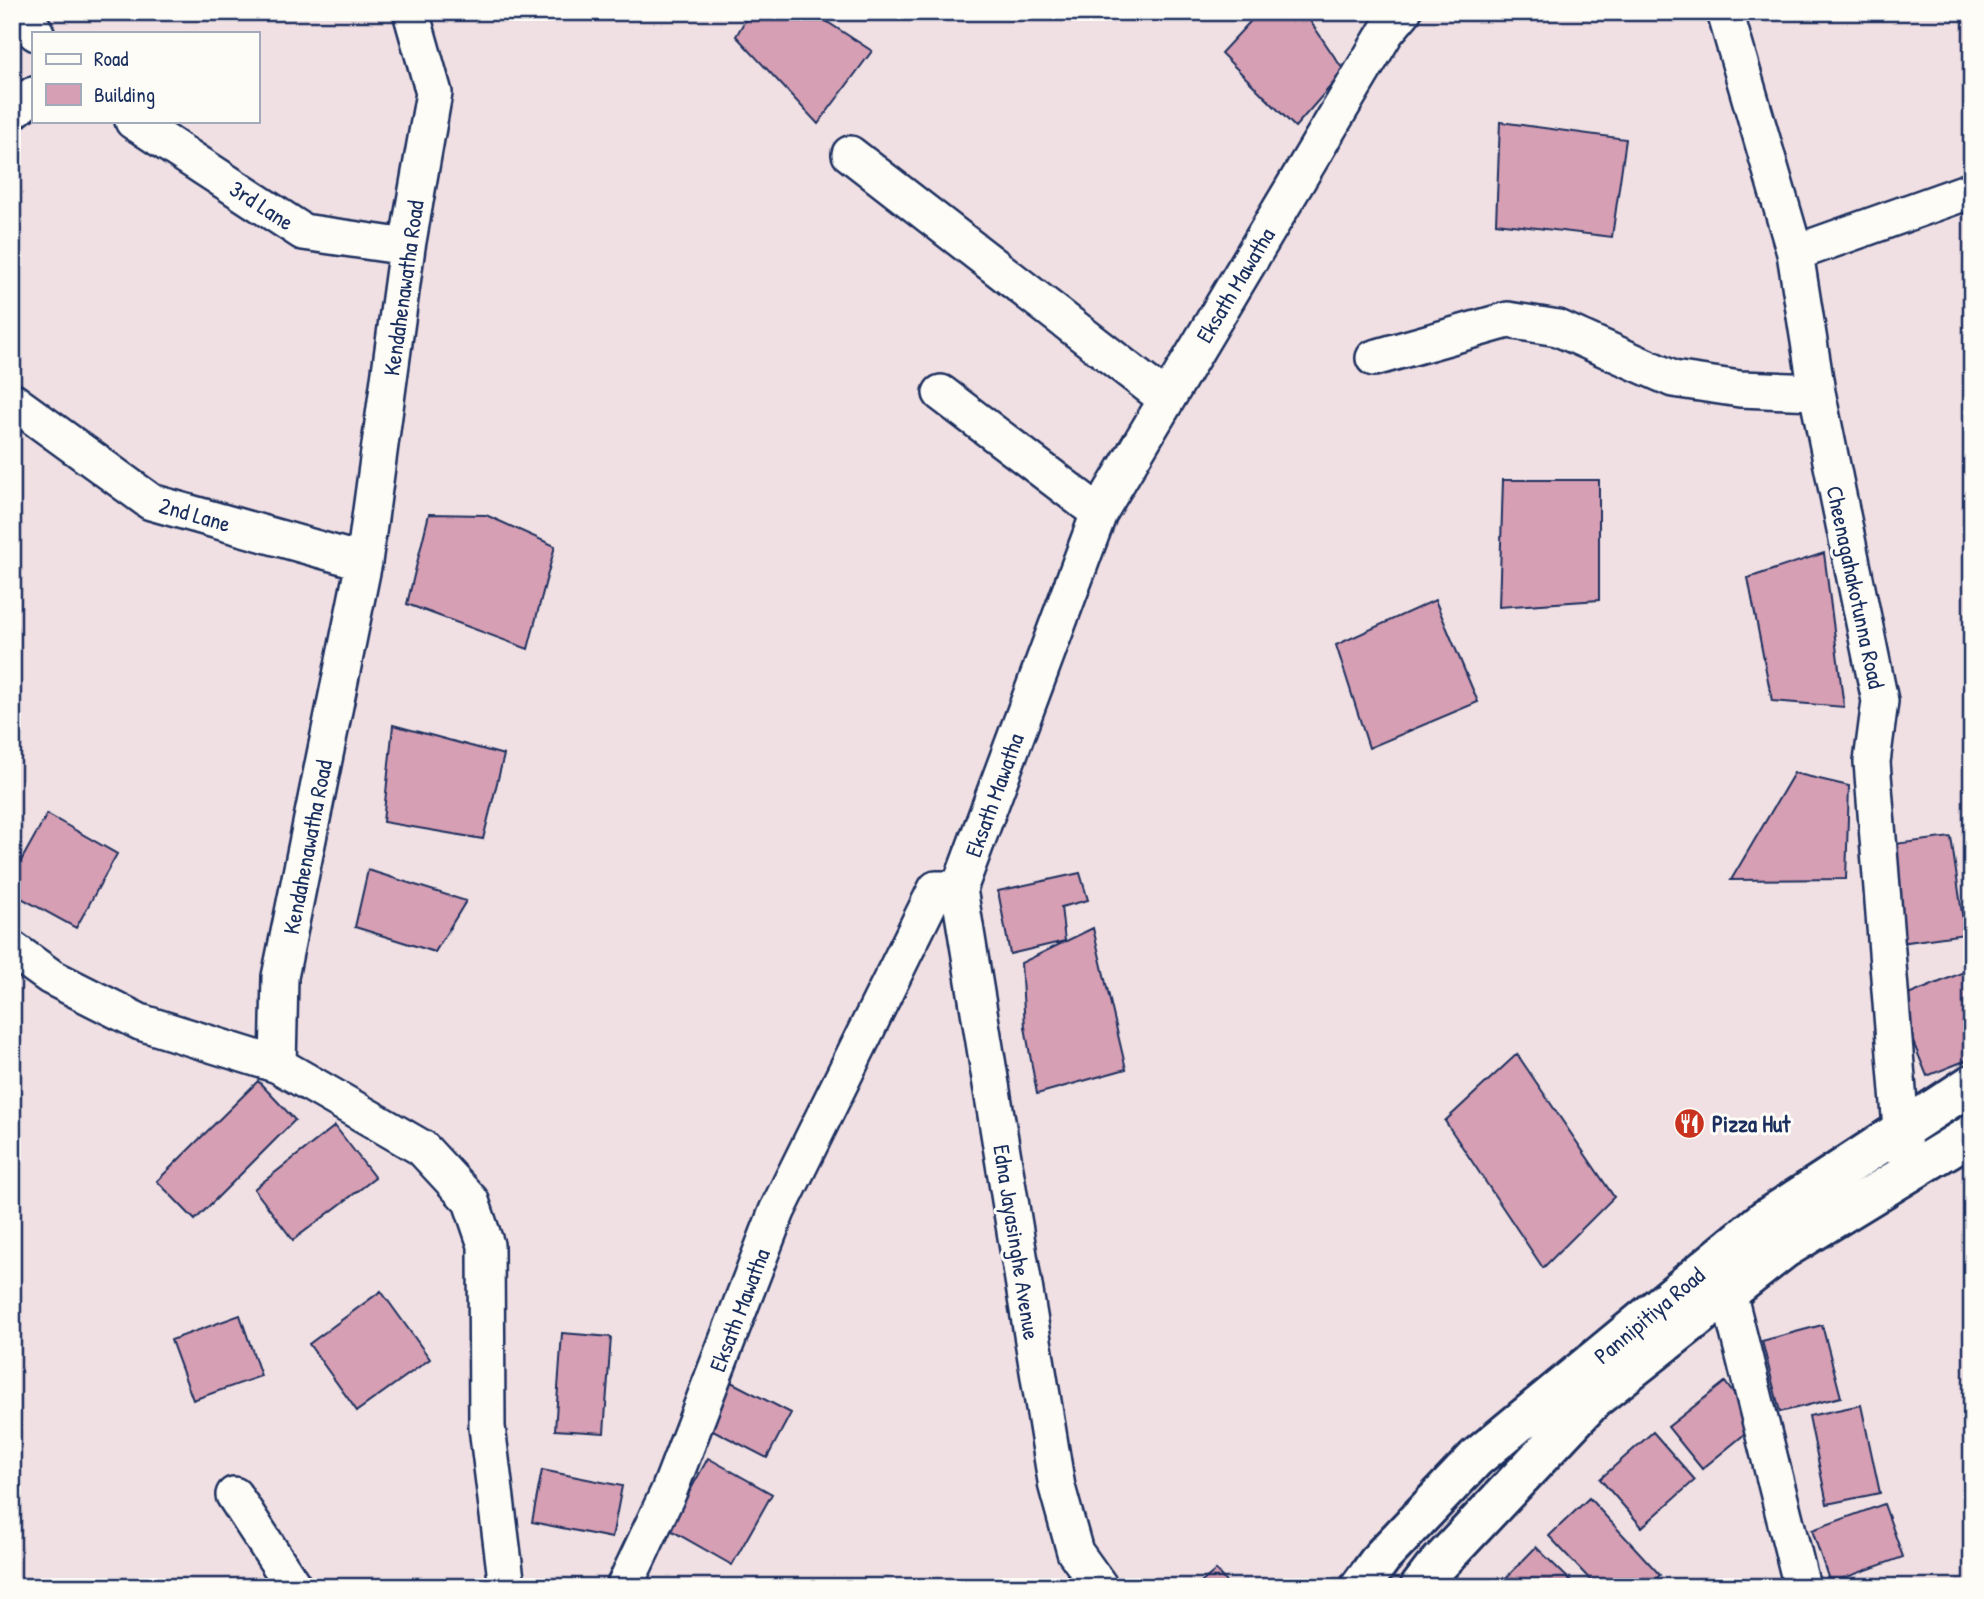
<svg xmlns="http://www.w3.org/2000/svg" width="1984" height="1599" font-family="'Patrick Hand',sans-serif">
<rect width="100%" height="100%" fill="#f1e0e3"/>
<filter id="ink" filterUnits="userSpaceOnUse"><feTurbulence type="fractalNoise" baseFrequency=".0143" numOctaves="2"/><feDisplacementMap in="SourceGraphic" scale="14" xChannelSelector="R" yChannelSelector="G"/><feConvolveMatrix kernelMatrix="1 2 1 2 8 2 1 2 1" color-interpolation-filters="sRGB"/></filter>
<g filter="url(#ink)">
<path fill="#d69fb3" stroke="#1b2f5e" stroke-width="2" d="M750 12H812L872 51 818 124 736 36Z
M1259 12H1304L1344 71 1295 127 1221 53Z
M1500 122 1626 139 1612 237 1496 223Z
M1503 480H1599V600L1499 607Z
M429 514 486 515 555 546 528 649 407 604Z
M1824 553 1844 707 1772 701 1748 578Z
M1435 600 1478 702 1369 748 1336 645Z
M393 725 504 755 483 839 383 822Z
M1794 773 1849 786 1846 879 1731 880Z
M47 814 117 854 76 928 12 893V877Z
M1951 837 1965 934 1900 943 1886 845Z
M368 870 466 901 435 952 355 927Z
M1080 873 1088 900 1061 907 1065 941 1010 954 998 891Z
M1093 928 1126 1069 1037 1094 1025 1027 1021 963Z
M1971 969 1972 1058 1927 1076 1896 1000Z
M1517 1054 1614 1197 1543 1268 1445 1121Z
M258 1081 295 1120 195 1220 157 1181Z
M335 1126 375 1178 293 1240 254 1189Z
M381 1291 430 1359 357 1411 309 1344Z
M240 1315 261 1376 193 1400 171 1340Z
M1822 1325 1841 1397 1780 1412 1762 1341Z
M562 1333 611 1337 604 1433 555 1430Z
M729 1381 791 1413 767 1458 705 1426Z
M1725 1382 1743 1407 1746 1433 1702 1469 1668 1427Z
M1861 1405 1880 1493 1827 1504 1809 1416Z
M1653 1432 1695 1480 1642 1527 1600 1479Z
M708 1458 772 1494 732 1565 669 1529Z
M542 1470 622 1486 612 1538 532 1522Z
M1589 1498 1660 1575 1648 1587H1597L1549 1536Z
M1884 1504 1903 1557 1830 1583 1812 1530Z
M1536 1547 1577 1587H1510L1503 1581Z
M1216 1570 1230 1587H1196Z"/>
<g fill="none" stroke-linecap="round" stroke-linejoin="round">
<defs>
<path id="minor" d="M24 12 36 33
M411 12 434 93 407 247 364 562 280 977 278 1065 422 1148 471 1201 486 1245 487 1427 507 1587
M1725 12 1795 253 1817 392 1880 701 1872 762 1901 1129 1905 1154
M12 112 33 95
M133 121 303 232 407 247
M850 154 1166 399
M1795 253 1972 190
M1374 358 1508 320 1558 328 1673 379 1740 389 1817 392
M941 393 1099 513
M12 401 151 502 364 562
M959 889 1057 1487 1075 1552 1100 1587
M12 949 51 977 140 1022 278 1065
M1728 1292 1802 1587
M234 1495 294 1587
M624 1587 669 1491 777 1211 936 889H959L1099 513 1386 32 1403 12"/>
<path id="primary" d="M1360 1587 1382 1557 1476 1458 1764 1220 1972 1084
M1420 1587 1433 1570 1594 1399 1784 1249 1972 1134"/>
</defs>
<use href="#minor" stroke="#1b2f5e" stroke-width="40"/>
<use href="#primary" stroke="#1b2f5e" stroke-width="44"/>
<use href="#minor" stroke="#fdfcf7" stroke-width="35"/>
<use href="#primary" stroke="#fdfcf7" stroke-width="38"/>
</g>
</g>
<defs>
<symbol id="restaurant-disc" viewBox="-11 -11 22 22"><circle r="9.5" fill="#c8321e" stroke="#fdfcf7"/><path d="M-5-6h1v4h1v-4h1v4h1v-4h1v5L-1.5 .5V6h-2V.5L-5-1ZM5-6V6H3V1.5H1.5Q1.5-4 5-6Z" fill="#fff"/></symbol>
</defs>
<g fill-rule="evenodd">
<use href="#restaurant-disc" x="1672" y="1106" width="35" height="35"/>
</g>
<g text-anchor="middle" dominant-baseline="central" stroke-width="6" stroke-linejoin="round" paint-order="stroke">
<g font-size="23" fill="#1b2f5e" stroke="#fdfcf7">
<text transform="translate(262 205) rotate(33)">3rd Lane</text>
<text transform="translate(1235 285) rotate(-59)">Eksath Mawatha</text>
<text transform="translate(403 288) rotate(-82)">Kendahenawatha Road</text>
<text transform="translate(195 514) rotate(16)">2nd Lane</text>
<text transform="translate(1856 587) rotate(78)">Cheenagahakotunna Road</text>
<text transform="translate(994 795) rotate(-70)">Eksath Mawatha</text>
<text transform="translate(307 847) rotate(-79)">Kendahenawatha Road</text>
<text transform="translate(1017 1242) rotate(81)">Edna Jayasinghe Avenue</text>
<text transform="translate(739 1310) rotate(-69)">Eksath Mawatha</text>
<text transform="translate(1649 1315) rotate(-40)">Pannipitiya Road</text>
</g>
<g font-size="23" font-weight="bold" fill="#1b2f5e" stroke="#fdfcf7" text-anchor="start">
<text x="1712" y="1123">Pizza Hut</text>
</g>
</g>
<rect width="1984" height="1599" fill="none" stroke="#fdfcf7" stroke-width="42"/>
<rect x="21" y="21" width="1942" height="1557" fill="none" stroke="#1b2f5e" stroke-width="2.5" filter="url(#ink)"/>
<rect x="32" y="32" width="228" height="91" fill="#fdfcf7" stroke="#a3aaba" stroke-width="2"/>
<rect x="46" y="54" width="35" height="10" fill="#fdfcf7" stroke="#a3aaba" stroke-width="2"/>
<text x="94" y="66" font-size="21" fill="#1b2f5e">Road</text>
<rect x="46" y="84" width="35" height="21" fill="#d69fb3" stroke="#a3aaba" stroke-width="2"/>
<text x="94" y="102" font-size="21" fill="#1b2f5e">Building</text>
</svg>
